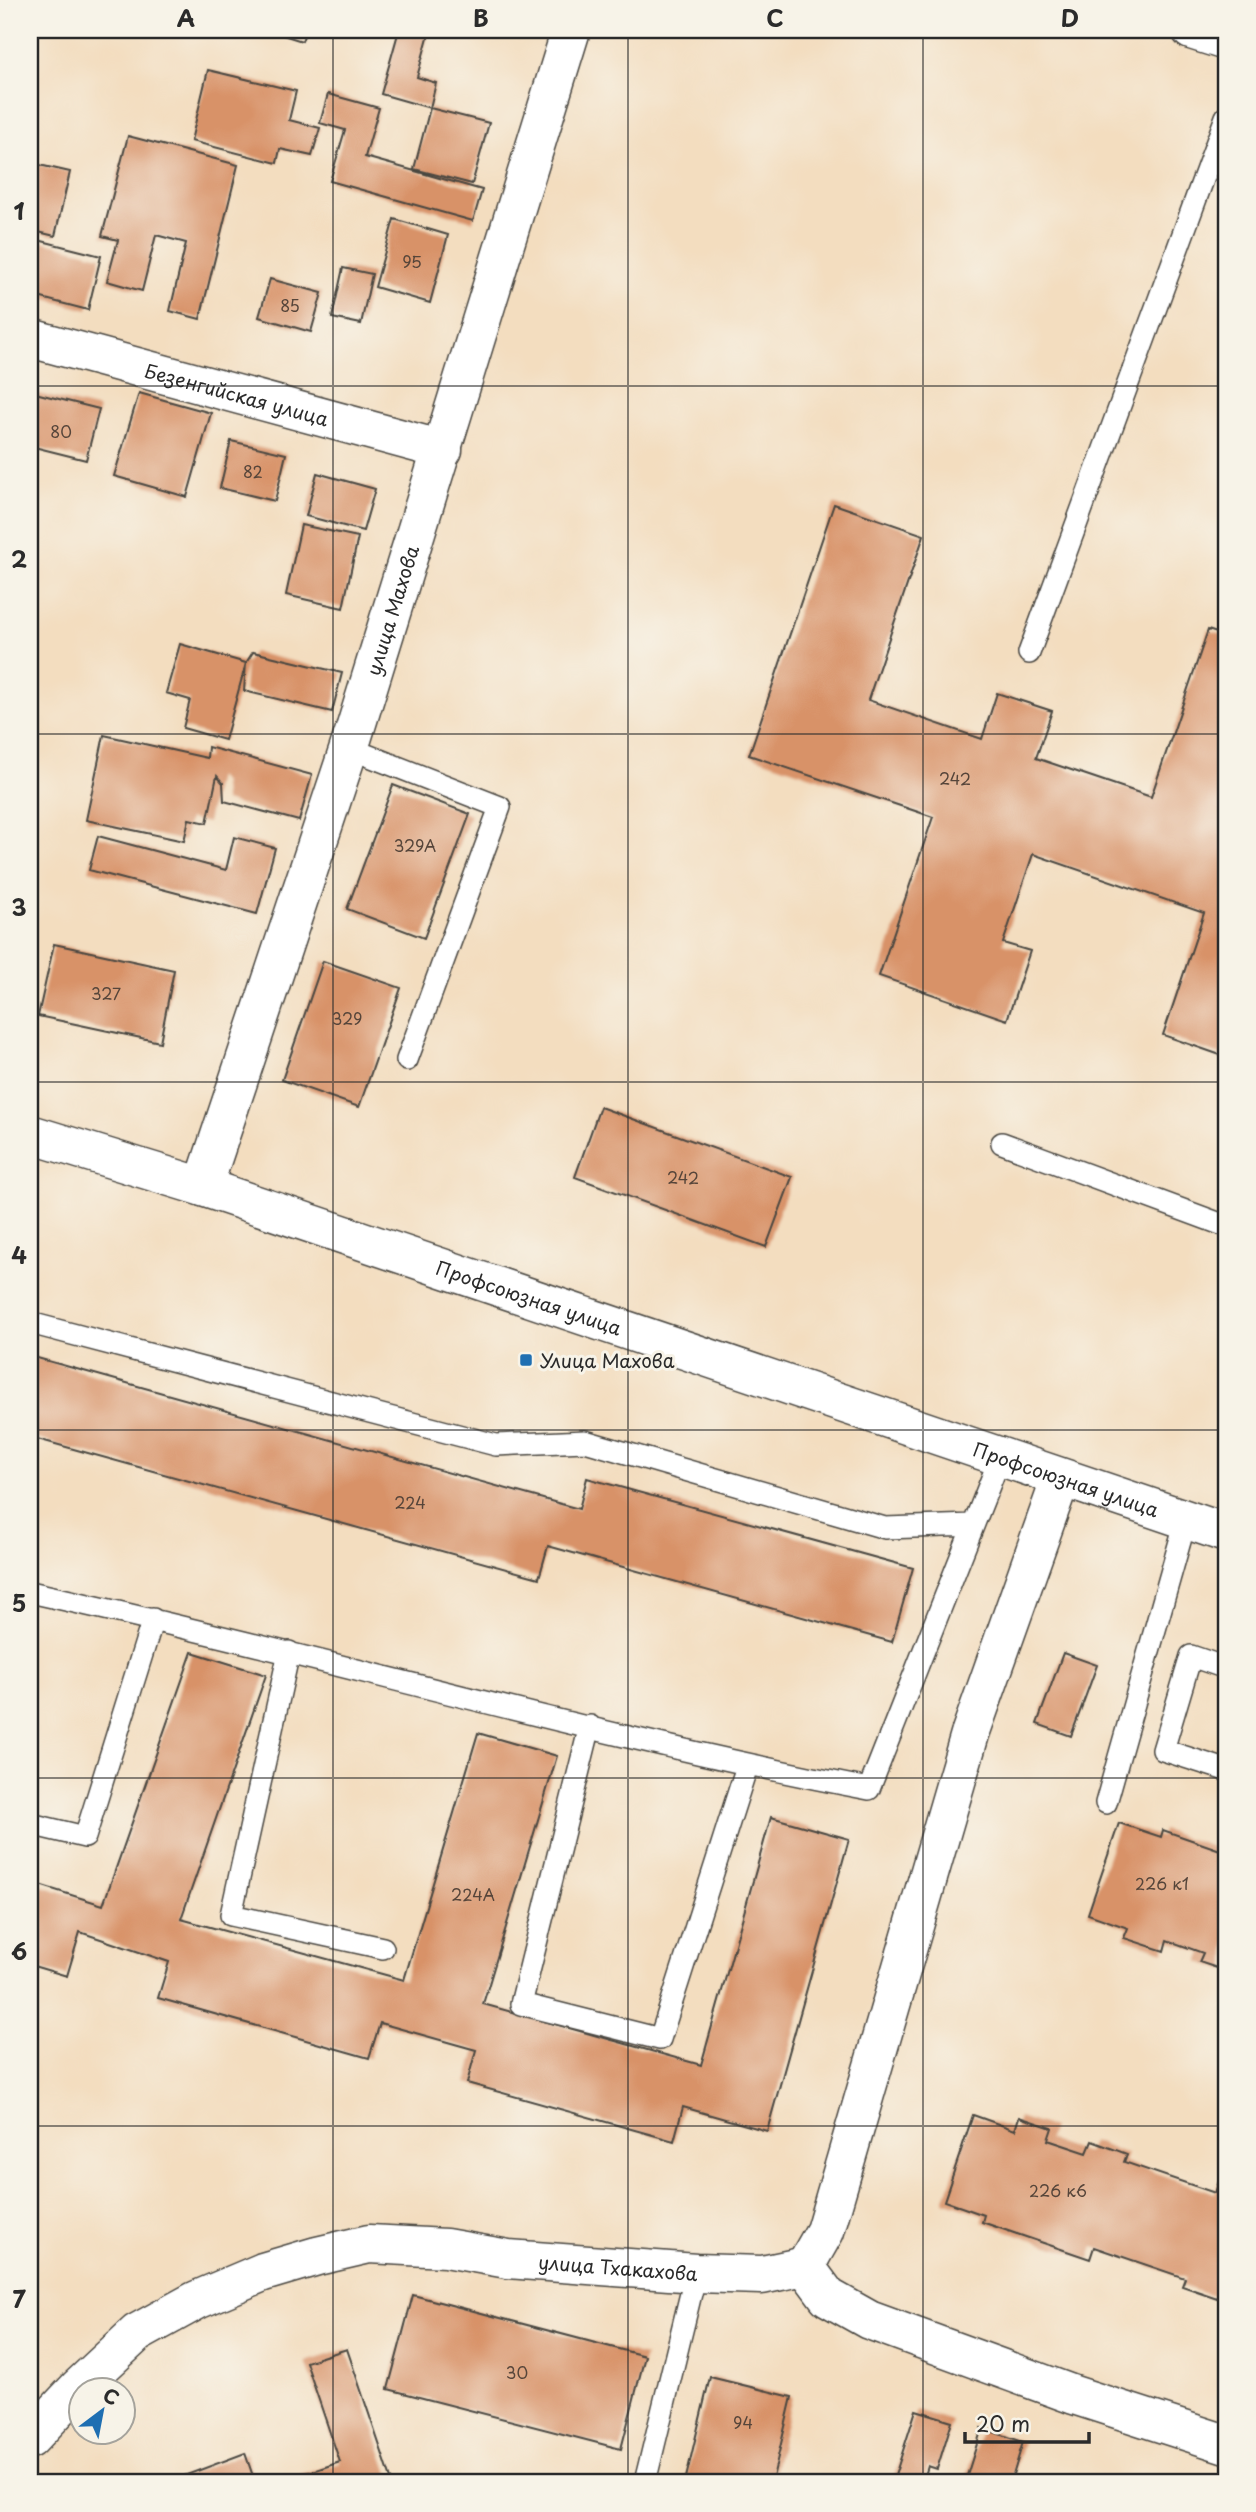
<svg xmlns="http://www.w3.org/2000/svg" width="1256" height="2512" font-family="'Playpen Sans',sans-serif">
<rect width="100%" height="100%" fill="#f7f3e8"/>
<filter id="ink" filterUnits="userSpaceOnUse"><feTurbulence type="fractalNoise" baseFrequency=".0143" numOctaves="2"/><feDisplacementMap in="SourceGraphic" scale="14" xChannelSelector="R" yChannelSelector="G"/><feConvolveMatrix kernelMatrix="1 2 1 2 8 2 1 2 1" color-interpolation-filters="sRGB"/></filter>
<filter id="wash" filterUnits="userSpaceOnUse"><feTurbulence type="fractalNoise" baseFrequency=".00686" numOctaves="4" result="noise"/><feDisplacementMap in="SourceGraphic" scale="28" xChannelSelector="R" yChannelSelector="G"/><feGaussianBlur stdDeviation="1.57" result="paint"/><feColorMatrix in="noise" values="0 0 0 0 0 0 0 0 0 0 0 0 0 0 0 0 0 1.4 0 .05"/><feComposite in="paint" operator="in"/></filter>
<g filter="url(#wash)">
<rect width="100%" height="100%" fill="#f3ddbf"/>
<g id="blocks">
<path fill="#d89268" d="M267 30H306L302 41Z
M399 30H430L417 77 436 83 430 108 381 94Z
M208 70 296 91 289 120 320 128 312 156 280 149 277 163 191 141Z
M328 94 379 108 365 157 482 190 473 221 330 181 345 130 320 123Z
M430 108 489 123 472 184 414 169Z
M128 136 238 165 200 319 170 311 186 243 156 235 142 291 107 281 118 240 102 236Z
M35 164 70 172 55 236 30 230V190Z
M394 219 448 235 430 303 375 287Z
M30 238 101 256 88 310 30 295Z
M343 268 372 274 361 324 332 318Z
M270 279 322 293 311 332 259 317Z
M35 393 99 409 86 460 30 446V416Z
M139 393 211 413 187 497 114 476Z
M231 441 286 454 275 501 220 488Z
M317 473 375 489 363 531 306 516Z
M834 504 924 535 868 700 982 739 997 693 1052 711 1036 758 1151 797 1208 630 1226 636V1057L1163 1035 1204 913 1033 854 1003 943 1030 951 1007 1020 879 976 933 817 749 755Z
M301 525 358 537 343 608 286 595Z
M180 644 246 663 253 652 342 673 332 712 244 691 246 663 225 740 183 728 190 700 166 693Z
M104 735 207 758 208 747 312 775 299 821 224 801 223 783 217 776 207 823 189 819 184 841 86 820Z
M393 785 470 814 424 938 347 909Z
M98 836 226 870 234 837 275 848 257 914 89 870Z
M54 944 174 970 160 1042 38 1016Z
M323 961 401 988 359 1107 282 1080Z
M600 1107 792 1177 766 1247 575 1177Z
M30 1356 579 1509 587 1478 913 1568 892 1642 548 1546 539 1578 30 1437Z
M192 1652 266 1675 181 1919 404 1980 478 1733 557 1756 483 2004 701 2065 771 1817 849 1839 767 2131 683 2107 674 2141 467 2083 476 2050 380 2023 369 2058 158 1998 169 1962 80 1932 67 1976 30 1965V1882L103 1905Z
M1063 1653 1097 1665 1071 1736 1037 1724Z
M1119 1823 1161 1837 1163 1830 1226 1852V1971L1199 1962 1203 1953 1167 1940 1164 1951 1124 1938 1128 1928 1088 1914Z
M973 2115 1015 2130 1019 2117 1052 2128 1048 2140 1087 2153 1092 2141 1127 2154 1124 2162 1215 2193 1219 2181 1226 2184V2301L1182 2286 1185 2278 1094 2247 1090 2259 982 2222 984 2215 944 2201Z
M413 2295 645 2356 621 2449 388 2389Z
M347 2349 392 2482H280L340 2462 306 2362Z
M710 2377 792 2397 772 2482H685Z
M916 2410 952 2421 937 2469 928 2466 923 2482H893Z
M982 2428 1023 2442 1011 2482H965Z
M245 2453 255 2482H183L181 2477Z"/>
</g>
</g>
<g filter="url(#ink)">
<use href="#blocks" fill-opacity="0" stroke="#494641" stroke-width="2"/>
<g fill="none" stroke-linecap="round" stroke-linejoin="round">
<defs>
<path id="lane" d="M1029 653 1226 117
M349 748 500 807 407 1060
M1002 1143 1226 1226
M30 1323 496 1445 585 1441 885 1528 973 1525
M30 1592C310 1653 587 1735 869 1789L1000 1458
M289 1652 231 1915 383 1948
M1226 1668 1191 1656 1163 1750 1226 1770
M590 1726 521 2004 660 2039 747 1766
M1106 1803 1186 1520
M30 1824 85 1837 153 1619
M645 2482 696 2273"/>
<g id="street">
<path id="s1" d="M30 338 443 450"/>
<path id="s2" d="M203 1187 353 736 571 30"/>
<path d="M805 2266 825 2231 970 1734 1061 1478"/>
<path d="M805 2266 828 2297 869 2320 1074 2395 1226 2444"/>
<path id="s3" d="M30 2439 78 2388 137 2333 197 2300 263 2272 317 2256 369 2244 446 2248 508 2259 696 2273 762 2275 805 2266"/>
</g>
<g id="secondary">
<path d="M1191 30 1226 41"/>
<path id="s4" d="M30 1134 203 1187 1226 1533"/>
</g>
</defs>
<use href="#lane" stroke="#494641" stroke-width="24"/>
<use href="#street" stroke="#494641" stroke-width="41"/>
<use href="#secondary" stroke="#494641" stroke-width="41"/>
<use href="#lane" stroke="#fff" stroke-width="21"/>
<use href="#street" stroke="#fff" stroke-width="38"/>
<use href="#secondary" stroke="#fff" stroke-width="38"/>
</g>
</g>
<path fill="none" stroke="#2b2b2b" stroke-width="2" stroke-opacity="0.55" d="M333 30V2482M628 30V2482M923 30V2482M30 386H1226M30 734H1226M30 1082H1226M30 1430H1226M30 1778H1226M30 2126H1226"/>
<rect fill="#1f6fb2" stroke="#f7f3e8" stroke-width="2.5" x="519" y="1353" width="14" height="14" rx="3.5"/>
<g text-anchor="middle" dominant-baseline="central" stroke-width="6" stroke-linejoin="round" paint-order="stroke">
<g font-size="16" fill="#56453a">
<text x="412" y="261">95</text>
<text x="290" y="305">85</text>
<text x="61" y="431">80</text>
<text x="253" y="471">82</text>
<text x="955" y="778">242</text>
<text x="415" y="845">329А</text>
<text x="106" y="993">327</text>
<text x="347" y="1018">329</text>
<text x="683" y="1177">242</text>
<text x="410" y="1502">224</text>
<text x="1162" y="1883">226 к1</text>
<text x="473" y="1894">224А</text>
<text x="1058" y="2190">226 к6</text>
<text x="517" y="2372">30</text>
<text x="743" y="2422">94</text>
</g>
<g font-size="19" fill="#2b2b2b" stroke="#f7f3e8">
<text stroke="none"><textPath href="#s1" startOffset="214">Безенгийская улица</textPath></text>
<text stroke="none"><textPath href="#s2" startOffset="607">улица Махова</textPath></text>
<text stroke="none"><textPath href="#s4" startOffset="525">Профсоюзная улица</textPath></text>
<text stroke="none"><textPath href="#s4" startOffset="1092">Профсоюзная улица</textPath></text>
<text stroke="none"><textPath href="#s3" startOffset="651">улица Тхакахова</textPath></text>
</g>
<g font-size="19" fill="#2b2b2b" stroke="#f7f3e8" text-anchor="start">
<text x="540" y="1360">Улица Махова</text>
</g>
</g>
<rect width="1256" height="2512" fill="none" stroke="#f7f3e8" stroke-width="77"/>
<g transform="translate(102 2411) rotate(32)"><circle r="33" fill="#f7f3e8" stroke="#a5a39c" stroke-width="2"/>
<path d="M0-5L12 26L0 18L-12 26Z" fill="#1f6fb2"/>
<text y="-10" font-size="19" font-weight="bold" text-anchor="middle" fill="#2b2b2b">С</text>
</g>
<path d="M965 2432v10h124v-10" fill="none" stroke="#2b2b2b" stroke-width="3.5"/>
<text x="976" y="2432" font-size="21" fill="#2b2b2b" stroke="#f7f3e8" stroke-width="5" paint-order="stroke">20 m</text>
<rect x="38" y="38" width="1180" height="2436" fill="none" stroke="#2b2b2b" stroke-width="2.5"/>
<g font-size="23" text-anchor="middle" font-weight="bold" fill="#2b2b2b">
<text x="186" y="27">A</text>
<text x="481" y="27">B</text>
<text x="775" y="27">C</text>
<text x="1070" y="27">D</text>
<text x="19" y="220">1</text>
<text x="19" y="568">2</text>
<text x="19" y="916">3</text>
<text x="19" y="1264">4</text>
<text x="19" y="1612">5</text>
<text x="19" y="1960">6</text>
<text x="19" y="2308">7</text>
</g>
</svg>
